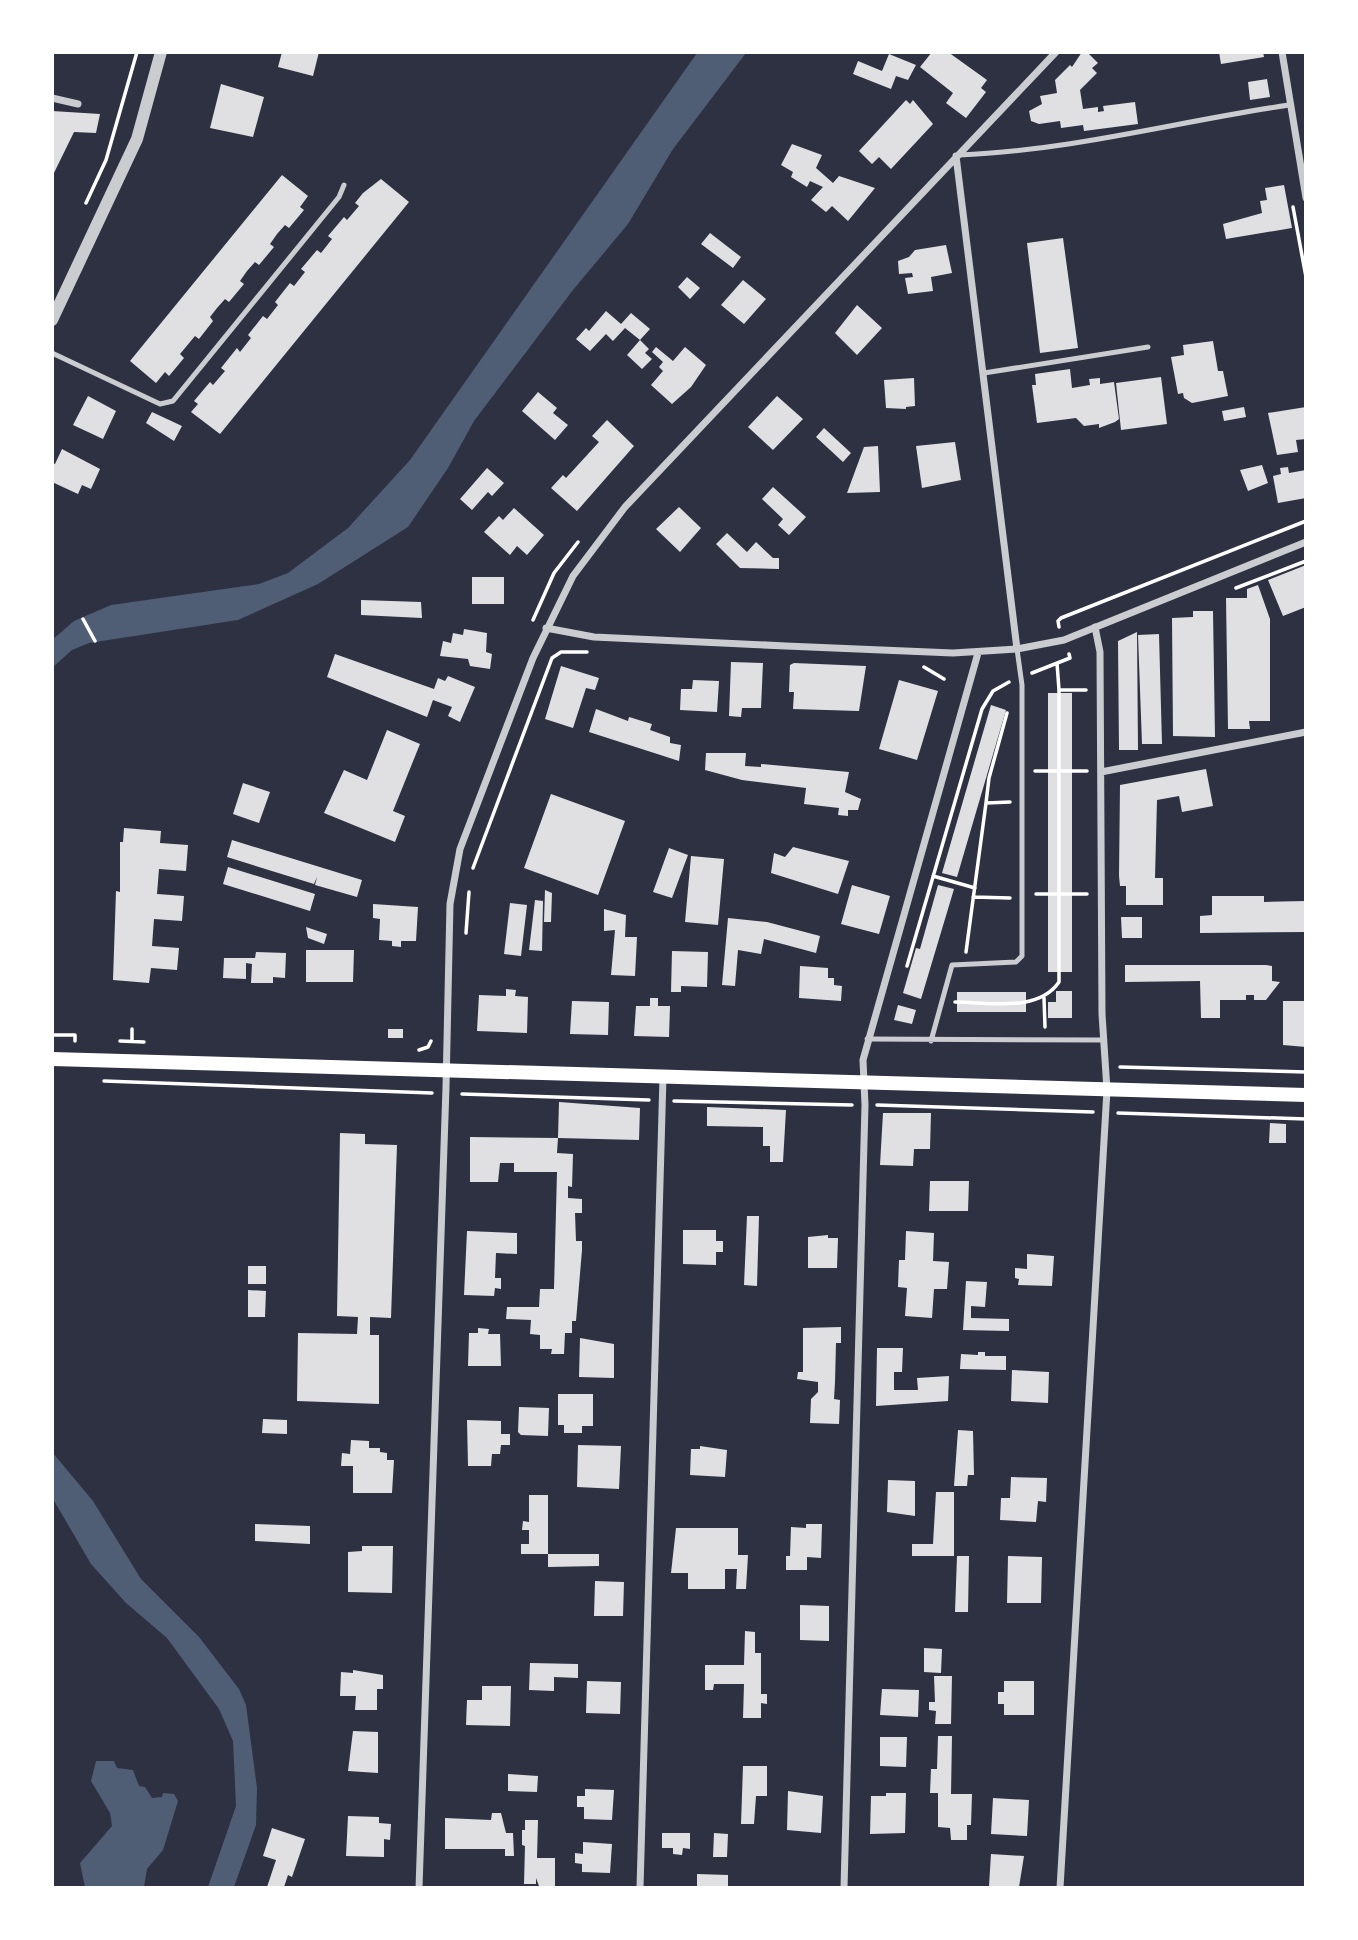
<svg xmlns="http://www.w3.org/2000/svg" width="1358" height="1940" font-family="'Work Sans',sans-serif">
<rect width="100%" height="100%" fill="#2d3142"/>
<path fill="#4f5d75" d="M697 53H746L673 149 628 224 573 290 474 421 448 468 408 527 318 584 238 620 89 643 72 650 53 667 52 640 74 621 111 605 259 584 288 573 348 528 410 460Z
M52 1452 93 1501 141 1579 199 1637 239 1689 246 1705 257 1788 256 1825 234 1887H208L236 1806 233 1741 219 1709 167 1638 126 1603 91 1564 53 1499Z
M96 1761H114L117 1768 133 1770 139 1786 145 1787 152 1798 162 1797 163 1793 174 1794 178 1801 163 1850 147 1869 144 1887H85L80 1863 112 1826 110 1813 91 1781Z"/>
<path fill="#e0e0e3" d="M282 52H319L313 76 278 67Z
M932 52H948L987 80 981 88 986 92 966 118 946 103 953 93 920 67Z
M1082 52H1087L1098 63 1092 68 1097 73 1080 90 1083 109 1098 107V112L1104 111 1103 106 1135 102 1138 124 1084 131 1083 125 1061 128 1060 121 1039 124 1031 121 1029 111 1042 104 1040 96 1057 93 1055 80 1070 65 1072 67Z
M1219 52H1263L1264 57 1221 64Z
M889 54 916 65 908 80 896 76 891 89 853 74 858 61 882 71Z
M1267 79 1270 97 1250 100 1248 82Z
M221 84 264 97 253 137 210 128Z
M906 100 910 104 913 100 933 124 891 169 879 157 872 164 859 151Z
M52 111 100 114 96 133 74 132 52 177Z
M792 144 822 155 816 168 833 183 839 176 875 188 848 221 832 206 826 212 811 200 823 187 810 181 807 187 791 177 793 172 781 165Z
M282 175 308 196 300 207 304 210 289 228 285 225 277 234 270 244 274 247 259 265 255 262 247 271 240 281 244 284 229 302 225 299 217 308 210 317 213 321 199 339 195 336 180 354 184 358 169 376 165 372 156 383 130 361Z
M381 179 409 202 220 434 191 412 198 404 194 401 210 382 213 385 225 371 221 368 237 348 240 352 251 338 248 335 263 316 267 319 278 305 275 302 290 283 294 286 305 272 301 269 317 250 321 253 332 239 328 236 344 217 347 220 359 206 355 203 363 193Z
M1284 185 1292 228 1226 239 1223 224 1262 213 1260 201 1267 200 1265 188Z
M710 233 741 257 733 268 701 244Z
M1063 238 1078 348 1040 353 1027 243Z
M946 245 952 273 931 277 933 291 908 294 905 278 913 277 912 273 899 274 898 261 909 257 915 250Z
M687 277 700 288 690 299 678 287Z
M743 280 766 299 744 324 721 305Z
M857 305 882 328 857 355 835 333Z
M606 311 621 324 631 313 650 329 640 340 625 328 613 341 606 334 590 351 576 339 586 328 589 331Z
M640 340 649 349 645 353 652 359 642 369 627 355Z
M1213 341 1218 371H1223L1228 396 1192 403 1184 398 1183 393 1178 394 1171 357 1184 355 1183 345Z
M656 347 673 361 685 347 706 365 691 387 672 404 651 385 663 371 659 367 663 362 652 352Z
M1070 369 1072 388 1090 385 1089 379 1100 378V384L1114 382 1119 419 1115 422 1099 428V424L1084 426 1076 418 1037 423 1032 385H1036L1035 374Z
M1161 377 1167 424 1121 430 1116 383Z
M914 378 915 406 906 407V409L886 408 884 380Z
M538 392 557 408 553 413 568 425 555 440 522 411Z
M88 396 116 411 103 439 73 425Z
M777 396 803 419 773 450 748 427Z
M1244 407 1246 417 1224 421 1222 411Z
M1306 407V439L1296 440 1298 452 1277 455 1268 413Z
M152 412 182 426 174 441 146 423Z
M607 420 634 446 577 511 551 488 563 475 566 478 599 442 592 436Z
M824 428 851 453 843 462 816 437Z
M955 442 961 480 922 488 916 446Z
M878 446 880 492 847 493 864 447Z
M62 449 100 469 91 489 82 485 78 494 52 482V463L55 464Z
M1262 465 1268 483 1248 491 1240 470Z
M1288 467 1289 473 1306 470V498L1278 503 1273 476 1281 474 1280 468Z
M487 468 504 483 492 496 488 492 472 510 460 499Z
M773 487 806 517 789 535 778 525 783 519 762 499Z
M679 507 701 528 680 552 656 529Z
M514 508 544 535 527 555 517 546 510 555 484 532 499 516 503 520Z
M727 533 747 552 756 542 773 558H779V569L740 568 716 544Z
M1306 565V607L1283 616 1268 580Z
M472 577H504V604H472Z
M1258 585 1270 619V721H1249L1250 729H1228L1226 598H1247V589Z
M361 600 421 602 422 618 361 615Z
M1193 611H1213L1215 737 1173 736 1172 618 1193 617Z
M464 629 487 633 486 652 492 654 490 669 470 666 468 659 440 656 443 641 451 643 453 633 463 635Z
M1137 632 1138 750H1119L1118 641Z
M1159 634 1162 744H1142L1138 635Z
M335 654 434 689 438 678 445 681 448 676 475 687 460 722 448 716 452 707 433 700 427 717 327 677Z
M731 662 763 663 761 708H742L741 717 729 716Z
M794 663 866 666 859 711 793 709 794 692H789L790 665Z
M561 666 599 678 595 690 586 688 573 728 545 719Z
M693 680 719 681 717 712 680 710 681 689H692Z
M899 680 938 691 917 760 879 749Z
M1048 693H1072V972H1048Z
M991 705 1006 710 957 877 942 873Z
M596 709 628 721 629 717 652 724 650 730 670 737V743L681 745 679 761 589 732Z
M387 730 420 744 393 811 405 816 395 842 324 813 344 770 367 780Z
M706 753H746L745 766 761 767V764L849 772 845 792 861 799 858 810H848V816L838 815 839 808 804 804 806 788 742 780 705 770Z
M1206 769 1213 806 1182 812 1179 796 1157 800 1155 878H1163V905H1126V886H1120L1119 876 1120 785Z
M243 783 270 792 259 823 233 814Z
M551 794 625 821 598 895 524 868Z
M124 828 161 831 160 843 188 845 186 871 159 869 157 894 184 896 182 921 154 919 152 946 179 948 177 970 151 968 149 983 113 980 116 891 120 892V842H123Z
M232 840 362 880 357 897 315 885 317 877 314 884 227 857Z
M793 847 849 861 838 894 771 873 774 853 785 857Z
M669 848 688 855 672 898 653 892Z
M691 856 724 859 718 925 685 922Z
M228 867 315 894 310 911 223 884Z
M852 885 890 896 879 934 841 924Z
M938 885 954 889 921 999 903 993 916 948 920 949Z
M545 890 552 893 551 922H544Z
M1212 896H1264V902L1306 901V932L1200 933V916L1212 915Z
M535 900 543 901 542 951 529 950Z
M510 903 527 905 521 956 504 954Z
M373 904 418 907 416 941H401V947L392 946V941L379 940 380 919 373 918Z
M604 909 626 915 625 937H637L635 976 611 975 615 930 604 931Z
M1121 917H1142V938H1122Z
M728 918 767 922 820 936 816 953 764 939 761 954 738 950 735 986 722 985Z
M306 927 327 934 324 944 308 938Z
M306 950H354L353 982H306Z
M672 951 708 952 707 987 681 986V992H671Z
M256 952 286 953 285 978 273 977V983H251L252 964 246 963V979L223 978 224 958H255Z
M1125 965H1266L1272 966V981L1280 982 1266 1000H1254V995H1246V1000H1220V1018H1201L1200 981 1125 982Z
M800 966 828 968V978H834V985L842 986 841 1001 799 998Z
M506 989 516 990 515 996 528 997 527 1033 477 1031 479 995 506 996Z
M1056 991H1072V1018H1048V1002H1056Z
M957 992H1026V1012H957Z
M650 998H658V1006H670L669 1037 634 1036 636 1006H650Z
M572 1001 609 1002 608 1035 570 1034Z
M1283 1001H1306V1047L1283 1045Z
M898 1005 916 1010 912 1024 894 1020Z
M388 1029H403V1038H388Z
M559 1102 640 1108 639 1140 558 1138 557 1153 573 1154 572 1187 568 1186V1198L582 1199V1213H575L576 1241H582V1250L576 1321H572V1333H565L564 1354H551L552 1349H540V1335L530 1334 531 1320 506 1319 507 1307H539L540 1289H554L557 1172H514V1163H500L498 1182H470V1137L558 1138Z
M707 1107 786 1110 783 1162H770V1146H763V1127L707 1126Z
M883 1113H931L930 1149H914L913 1166 880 1165Z
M1270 1123 1286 1124V1143H1269Z
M340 1133 365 1134V1144L397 1145 391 1318 370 1317V1335H379V1404L297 1401 298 1333 357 1334 358 1317 337 1316Z
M930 1181H969L968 1211H929Z
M747 1216H759L757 1286 744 1285Z
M683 1230H716V1241H723V1252H716V1265L683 1264Z
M467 1231 517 1233V1254L496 1253 495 1278H501V1289L495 1288 494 1296 464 1295Z
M906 1231 934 1233 933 1261 949 1262 947 1289H934L932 1318 905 1316 907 1288 898 1287 899 1260H905Z
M828 1235V1238H838L837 1268H808V1237Z
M1027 1254 1054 1256 1052 1286 1018 1285 1019 1279 1015 1278V1268L1027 1269Z
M248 1266H266V1284H248Z
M966 1281 987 1282 985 1307 971 1306V1318L1009 1319V1331L963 1330Z
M248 1290 266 1291 265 1317H248Z
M841 1327V1343H836L835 1382 834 1399 840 1400 839 1424 810 1423 811 1399 818 1392V1382L797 1379 798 1372H803V1328Z
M478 1328 489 1329 488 1334H500L501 1366H468L469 1333H478Z
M580 1338 614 1344V1378L579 1377Z
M877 1348H903L902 1372H894V1390H918L917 1378 949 1376 948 1401 876 1406Z
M978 1352H985V1356H1006V1370L960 1369 961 1354 978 1355Z
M1012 1370 1049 1372 1048 1403 1011 1401Z
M558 1394H593V1426H582V1433H564V1425H558Z
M519 1407 549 1408 548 1436 521 1435 518 1432Z
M263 1419 287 1420V1434L262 1433Z
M467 1420 501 1421V1434H510V1445H501L500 1454H492L491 1466H468Z
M958 1430 973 1431 974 1475H968L967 1486H954Z
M351 1440 369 1441V1448H380V1452L387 1453V1460H394L392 1493H353V1466H341L342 1453 350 1454Z
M578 1445 621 1446 619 1489 577 1487Z
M700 1446 727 1450 725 1477 690 1475 691 1449H700Z
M1011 1477 1047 1478 1046 1502 1038 1501 1036 1522 1000 1520 1001 1498H1010Z
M888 1480 915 1481V1516L887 1512Z
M936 1492H954V1556H912V1544H933Z
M529 1495H548V1554H521V1544H529V1530H522L523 1521 529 1522Z
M255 1524 310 1526V1544L255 1541Z
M806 1524H822L821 1558 807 1557V1570H786V1556H790L791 1527 806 1528Z
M676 1528H738V1555H748L746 1589H736L737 1569H725V1589H688V1573H671Z
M362 1546H393L392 1593 348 1592V1552L362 1551Z
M548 1554H599V1566L548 1567Z
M957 1556H969L968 1612H955Z
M1008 1556 1042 1557 1041 1603H1007Z
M595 1581 624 1582 623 1616H594Z
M800 1605 829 1606V1641L800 1640Z
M745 1631 755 1632V1653H761V1694H767V1704L761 1703V1718H743L744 1684H714L713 1690H705V1665H744Z
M924 1648 942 1649 941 1673 924 1672Z
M530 1663 578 1664V1678L554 1677V1691L529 1690Z
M353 1670 383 1675V1689H377V1710H355L356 1696H340L341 1672 353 1673Z
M934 1676H952L951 1724H935L936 1711 929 1710V1702H935Z
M587 1681 621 1682 620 1714 586 1713Z
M1004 1681H1034V1715H1004V1704H998V1692H1004Z
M482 1686H511L510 1726 466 1725 467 1700H482Z
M882 1689 919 1690 918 1717 880 1715Z
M353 1731 378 1732V1773L348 1771Z
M938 1736H952L951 1794H972L971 1825H967V1840H951L950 1828 938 1827V1793H930L931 1769H937Z
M880 1737H907L906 1767 880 1766Z
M743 1766H767V1796H756L754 1824H741Z
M508 1774 538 1776 537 1792 508 1791Z
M585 1789 614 1790 612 1820 584 1819V1807H577V1796H585Z
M788 1791 823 1796 821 1833 787 1830Z
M886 1793H906L905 1833 870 1834 871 1796H886Z
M993 1798 1029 1800 1027 1836 991 1834Z
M492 1813H501L506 1833H513L514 1856H505V1849H445V1818L491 1820Z
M348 1816 379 1817V1823L391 1824 390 1840 384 1839V1857L346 1856Z
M525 1820H538L537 1858H555V1886H539L536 1878V1884H524L525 1846 522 1845V1830H525Z
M272 1828 305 1839 292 1877 288 1875 284 1887H267L276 1860 263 1856Z
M662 1833H690V1849L683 1848 682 1855 673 1854V1848H662Z
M714 1833 728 1834 727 1857H713Z
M583 1842 612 1844 610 1873 582 1872V1864L575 1863V1853L583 1854Z
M991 1854 1024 1856 1019 1887 989 1886Z
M697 1874 728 1875V1887H697Z"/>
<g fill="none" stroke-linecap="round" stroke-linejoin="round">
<path stroke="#fff" stroke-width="3.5" d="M86 203 106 160 137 52
M1293 207 1306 277
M1236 588 1306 561
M83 619 95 641
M533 620 554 573 578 542
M1059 627 1058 621 1061 618 1306 521
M1057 663 1059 690H1086
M924 667 944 679
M1032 673 1070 658 1069 654
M1035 771H1087
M986 803 989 778 1007 713
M473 868 552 658 561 652H587
M933 876 975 888
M1036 894H1087
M973 897 1010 898
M466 933 469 892
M966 952 986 803 1010 802
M907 966 982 709 993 691 1009 682
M1044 998 1045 1027
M955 1002C988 1002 1038 1013 1059 982V690
M132 1029V1041
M52 1035H75V1041
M120 1041 144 1042
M419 1050 428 1047 431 1041
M1120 1067 1306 1072
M104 1081 432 1093
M462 1094 649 1100
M674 1101 852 1105
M877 1105 1093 1112
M1118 1113 1306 1119"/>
<path stroke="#caccd0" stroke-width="5" d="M959 155C1070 151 1179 121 1289 105
M52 353 160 404 173 401 339 197 344 185
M984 373 1148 347
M867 1039 1103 1040
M931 1041 952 965 1016 962 1022 956V685L1017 649"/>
<path stroke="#caccd0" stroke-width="7" d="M1282 52 1306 198
M52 98 78 104
M956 156 1017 649
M546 628 594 637 786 646 953 653 1017 649 1064 640 1306 542
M1101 772 1306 732
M419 1888 446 1087 450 904 460 849 533 658 573 576 625 507 1056 52
M640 1888 663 1077
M844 1888 865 1105 863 1060 978 653
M1060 1888 1107 1090 1102 1014 1100 652 1095 627"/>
<path stroke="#caccd0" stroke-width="12" d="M52 320 137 139 161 52"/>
<path stroke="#fff" stroke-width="14" d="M52 1059 1306 1095"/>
</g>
<rect width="1358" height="1940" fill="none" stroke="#ffffff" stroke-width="108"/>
</svg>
